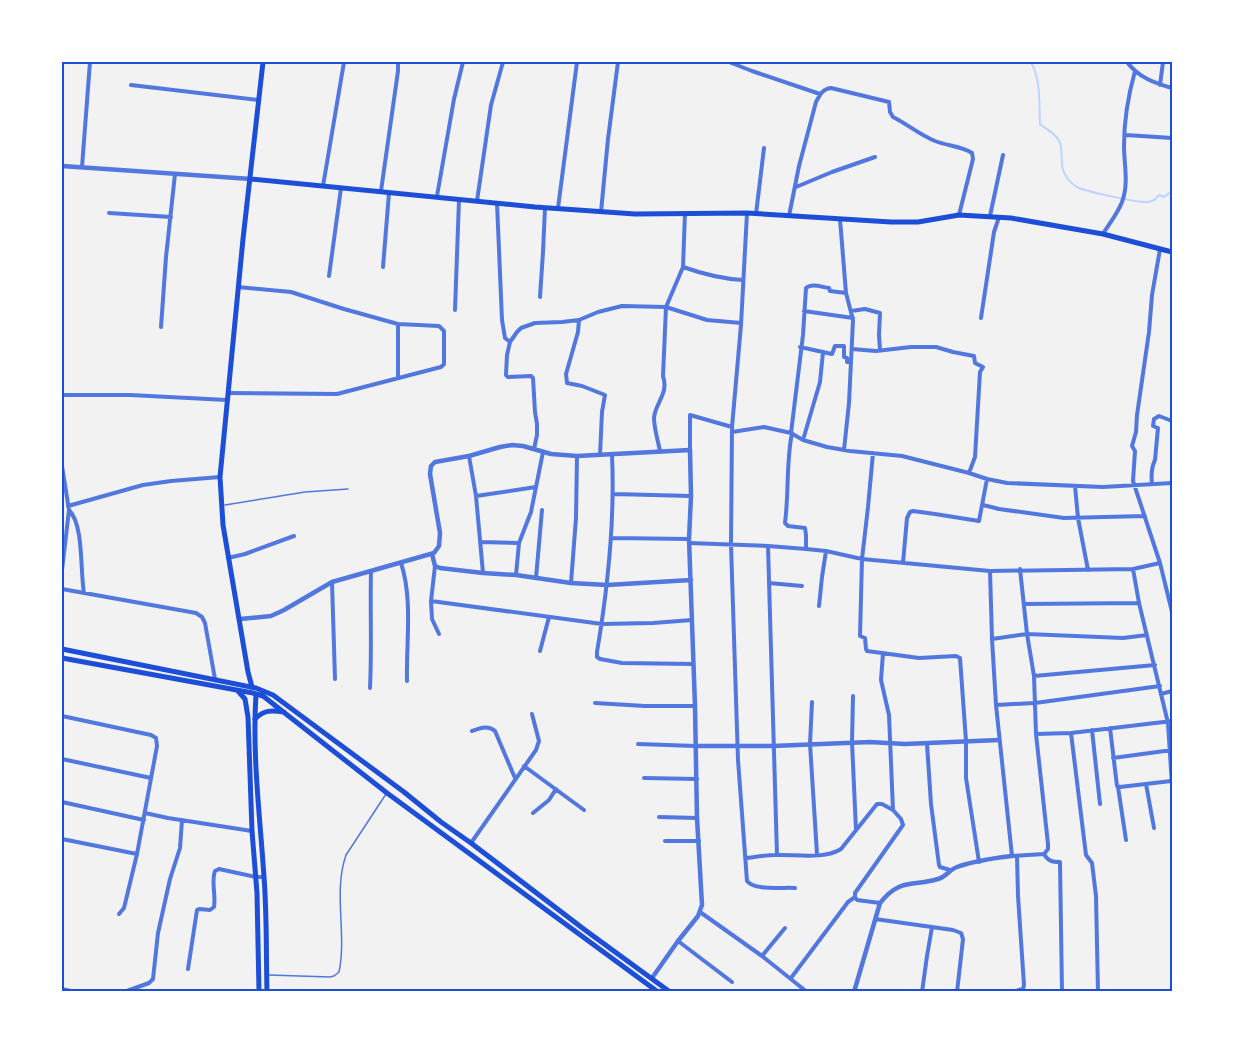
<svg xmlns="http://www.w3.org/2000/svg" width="1234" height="1053" font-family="Jost,sans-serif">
<rect width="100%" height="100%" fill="#f2f2f2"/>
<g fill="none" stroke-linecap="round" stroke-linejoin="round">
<path stroke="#bfd3fe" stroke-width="2" d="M1031 62C1041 80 1039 103 1040 124 1047 130 1057 134 1060 143 1064 156 1058 167 1068 179 1071 183 1074 186 1079 188 1089 192 1138 203 1148 202 1154 201 1156 199 1159 195L1164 197 1172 191"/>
<path stroke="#5277de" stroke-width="1.5" d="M225 505 305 492 348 489
M269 975 330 977 334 976 339 972C347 934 333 892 346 855L386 794"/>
<path stroke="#5277de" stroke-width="4" d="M729 62 752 71 820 94
M1127 62C1138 77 1154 83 1172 88
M131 85 259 100
M1160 85 1163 62
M1126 135 1172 138
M82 167 90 62
M323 186 344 62
M796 187 832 172 875 157
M381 191 398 71V62
M437 196 454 99 463 62
M477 201 491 105 503 62
M497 203 502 320 505 338 510 342
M558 208 577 62
M601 212 608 139 618 62
M109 213 171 217
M747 213 741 325 732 427 731 545 738 760 747 881C755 891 782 887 795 888
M756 214 764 148
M789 216 799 166 816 102C820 95 822 89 831 88L889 102 890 112 893 117C907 124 920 135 935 141 947 146 962 146 972 153L973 159 959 215
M990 216 1003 155
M840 219 846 293 853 320 849 403 844 450
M1103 234C1109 224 1118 213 1122 202 1129 184 1124 164 1124 146 1124 120 1128 96 1135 71
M1160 249 1152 295 1149 332 1137 415 1136 432 1132 446 1135 451 1133 481 1160 563 1172 612
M383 267 389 193
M683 267C703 274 721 279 743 280
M329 276 341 188
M540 297 543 252 545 208
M455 310 459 200
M804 311 853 318
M851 311 865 309 880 313 879 335 880 350
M981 318 994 232 999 217
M579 320 578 332 566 374 567 383 582 386 605 395 602 412 600 455
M161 327 166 257 175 174
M800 347 832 354 835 346H844V357L847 358V362L850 361
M852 349 876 351 911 347H936L953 352 974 356 975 363 983 367 980 372 975 457 969 473
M398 378V324
M228 393 337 394 441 367 444 364V331L439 326 398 324 344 309 291 292 238 287
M62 395H130L227 400
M732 432 764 427 791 433 803 440 827 447 850 451 902 456 969 473 987 479 1007 483 1103 487 1172 483
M791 433 803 335 806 288C812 283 821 287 829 288L830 291 846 293
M792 433C786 462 789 493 785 523L788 526 805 528 806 535V549
M803 440 820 382 823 352
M534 449 537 435V424L535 412 533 378 531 376 508 377 506 375 507 355 510 342 517 332 521 328 535 323 562 322 579 320 598 312 622 306 666 307 707 320 741 323
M690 450V415L732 427
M660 451C658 441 654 428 654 418 655 403 669 394 663 376L666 307 683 267 685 213
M873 453 868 507 862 559 860 636 865 638 866 649 867 651 919 658 956 656 960 658 966 741V778L979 862
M612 455C615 521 608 587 597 652V657L600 659 622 663 693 664
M469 456 476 496 483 573
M62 466 69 510 62 570
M1152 484C1151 475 1151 468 1155 460L1158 428 1153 426 1154 419 1159 416 1172 421
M1075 486 1078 518 1088 570
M614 494 691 496
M476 496 536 487
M983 505 999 509 1064 518 1145 516
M68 506 143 485 171 481 220 477
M69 510C84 525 80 571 84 593
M611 538 689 539
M481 542 519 543
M689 543 768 546 806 549 826 551 862 559 990 571 1133 569 1160 563
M768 546 777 855
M228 558 245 554 294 536
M401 563C413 599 406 643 407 681
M903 563 907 518 910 512 913 511 935 514 979 521 987 479
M435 566 431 601 602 624 653 623 692 620
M1133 569 1139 603 1168 723 1172 785
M990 571 992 639 996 705 1012 856 1044 854 1048 849V844L1036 734 1034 676 1027 634 1020 569
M516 575 519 543 531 512 543 452
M536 578 542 510
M332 582 335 679
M571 583 576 518 577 456
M769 583 802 586
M62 589 196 613 202 617 205 623 215 679
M431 601 432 619 439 634
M1024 604 1139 603
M819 606 822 577 826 551
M992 639 1027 634 1123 638 1147 635
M540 651 549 617
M1034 676 1155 665
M370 688C372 649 370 610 371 571
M1161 694 1172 691
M853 696 852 742 856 830
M812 702 810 744 817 854
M595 703 645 706H695
M996 705 1035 703 1160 686
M62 716 151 735 156 738 157 746 137 854 124 908 119 914
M1110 728 1117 786 1120 787 1171 781
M1092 730 1100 804
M472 731C481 728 488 725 495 731L515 778
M1071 733 1086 855 1092 863 1096 896 1098 992
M1036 734 1071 733 1172 721
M638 744 696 746
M927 744 931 804 939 865 940 867 950 870
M1113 758 1172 750
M62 759 151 778
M524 766 584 810
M644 778 697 779
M1146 784 1154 828
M1118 787 1126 840
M62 802 144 820
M145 813 168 818 252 831
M533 813 549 800 556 789
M659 817 697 818
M62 839 137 854
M665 841H699
M471 843 536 750 539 741 532 714
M1044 854C1048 861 1052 862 1060 862L1062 992
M746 858C755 857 765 855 775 855 794 854 824 860 841 849L877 804H882L893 810
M880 903 857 900 855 897V893L903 825 901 819 893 810 889 715 881 680 883 653
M700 912 762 956 807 992
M875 919 953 930 961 933 963 939 957 992
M678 941 732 982
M762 956 785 928
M188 969 197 910 199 909 210 910 214 907C216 895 211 881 215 871L219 869 256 877H264
M791 978 848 902 855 897
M62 989 75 992
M124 992 149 983 153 979 158 933 170 879 180 848 182 820
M922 992 927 956 932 927
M1012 992 1023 989 1024 985 1018 896 1017 856"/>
<path stroke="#5277de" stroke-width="4.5" d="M62 166 251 179
M432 554 435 566 440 568 483 573 516 575 571 583 607 585 691 580
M240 619 271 616 284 610 332 582 434 553 439 546 440 533 430 474 431 466 435 462 469 456 500 447 512 445 523 446 551 454 577 456 690 450 691 496 689 539 695 706 697 818 702 905 698 916 678 941 652 978
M696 746H773L870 742 905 744 999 740
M854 992 880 903C900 878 911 887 938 879 946 877 949 870 957 867 974 861 994 858 1012 856"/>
<path stroke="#1d4ed8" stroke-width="5" d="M251 179 535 207 635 214 747 213 891 222H918L959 215 1011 218 1103 234 1172 252
M252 687 248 672 223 525 220 477 243 239 263 62
M238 691 245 699 248 717 252 831 257 893 259 992
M256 694C252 755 260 816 264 877 267 915 266 953 267 992"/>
<path stroke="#1d4ed8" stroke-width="5" d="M62 649 256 688 273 695 404 792 441 822 471 843 585 930 670 992
M62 658 253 693 263 696 387 793 658 992
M255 719C264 710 271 710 284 712"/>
</g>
<rect width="1234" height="1053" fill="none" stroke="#ffffff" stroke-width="126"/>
<rect x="63" y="63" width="1108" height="927" fill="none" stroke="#1d4ed8" stroke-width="2"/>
</svg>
